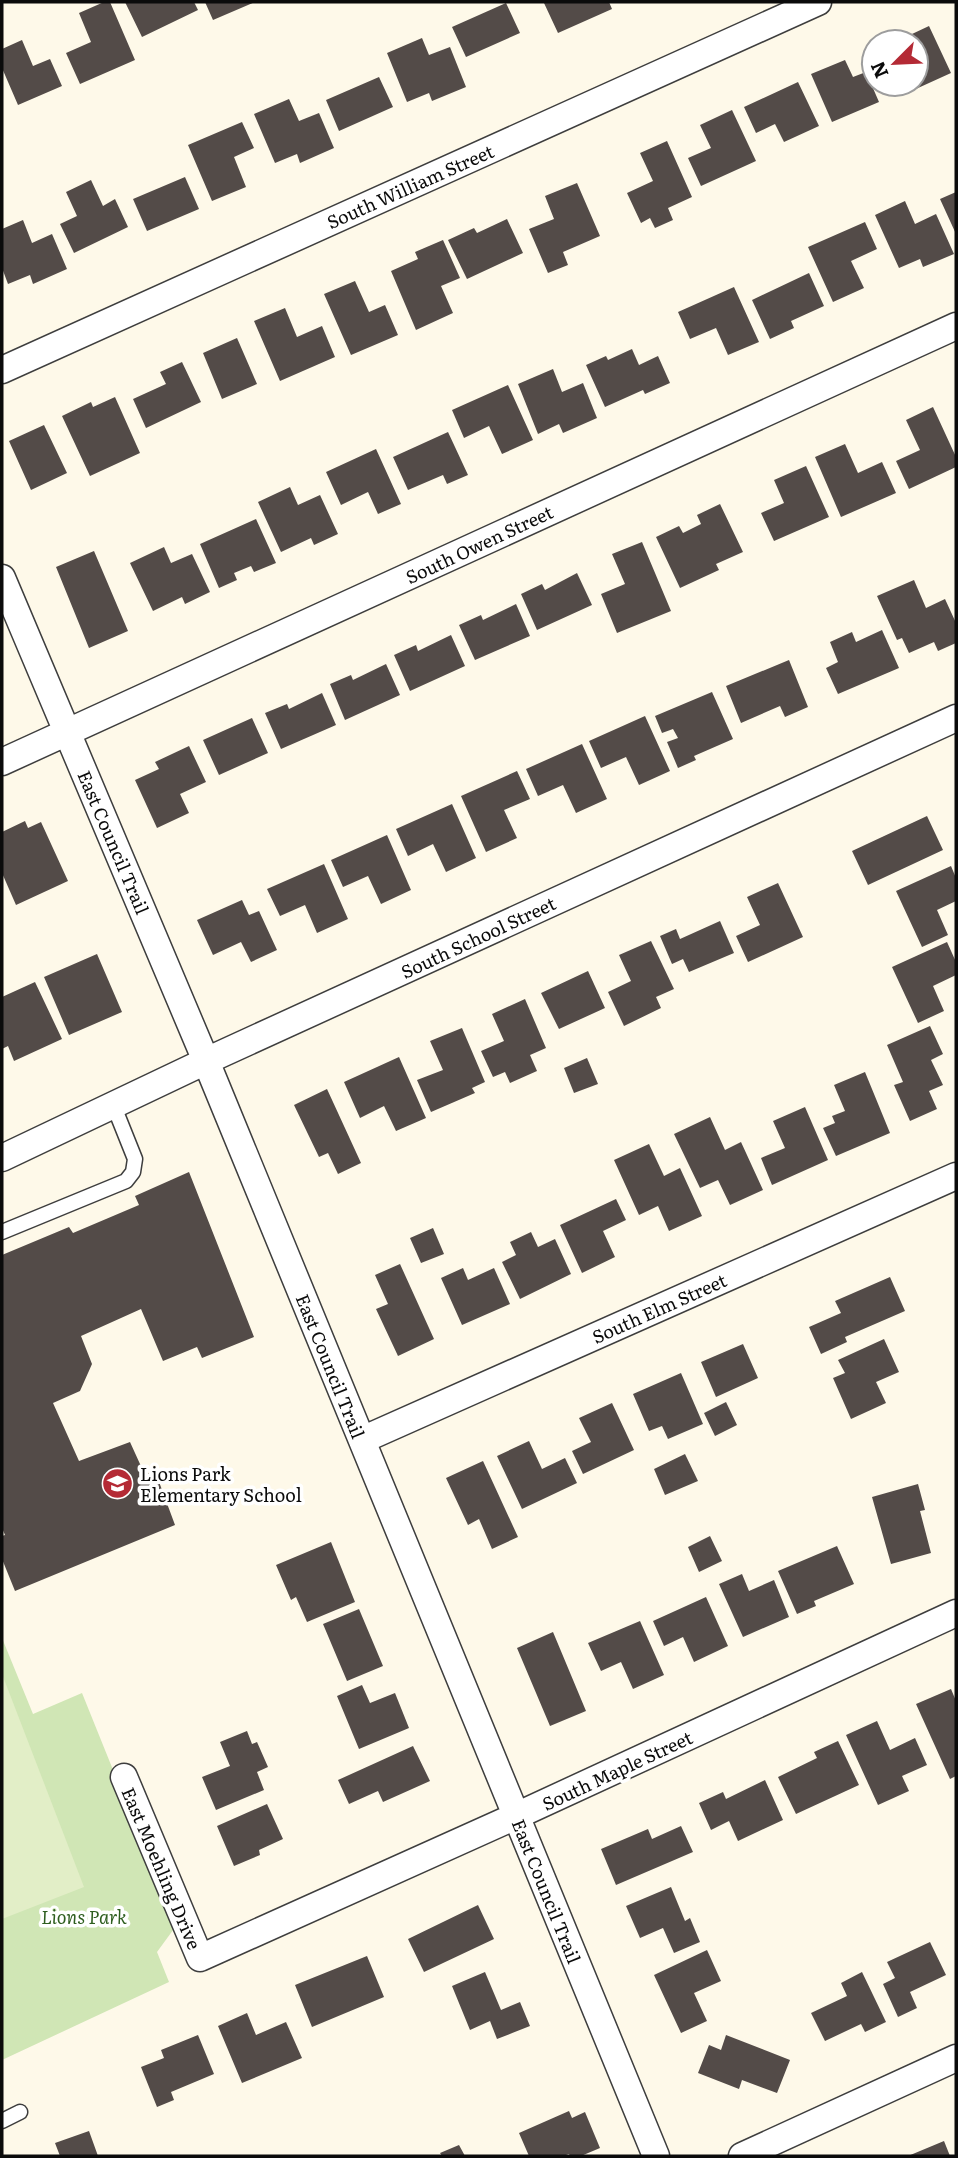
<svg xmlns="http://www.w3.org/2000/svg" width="958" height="2158" font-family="Literata,serif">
<rect width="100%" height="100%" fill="#fef9e9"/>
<path fill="#d0e6b5" d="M2 1638 33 1714 82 1693 176 1926 157 1952 169 1982 2 2060Z"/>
<path fill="#e2eec7" d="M2 1674 84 1887 2 1919Z"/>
<path fill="#534b48" d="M104 2H110L135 60 80 84 66 53 91 42 79 13Z
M125 2H194L198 10 142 37Z
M205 2H255L213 20Z
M547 2H609L612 9 558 33 544 3Z
M506 3 520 33 466 57 452 27Z
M929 26 951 73 907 93 903 84H916V42H895Z
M422 38 429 55 450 47 466 87 432 101 429 93 407 102 387 53Z
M22 40 33 66 50 59 62 86 18 105 2 68V49Z
M845 60 853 77 866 72 879 102 832 122 811 74Z
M379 77 393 107 339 131 326 100Z
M798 82 819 126 784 142 775 124 756 133 744 107Z
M289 99 299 121 319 113 334 148 300 163 297 154 275 163 254 114Z
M732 110 756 161 701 186 688 158 711 148 700 125Z
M242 122 254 148 234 157 246 187 212 201 188 145Z
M667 141 692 197 668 208 673 220 655 228 650 218 641 223 627 193 653 181 640 153Z
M185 177 199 209 147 231 133 199Z
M91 180 103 206 115 199 128 227 74 253 60 224 77 216 66 192Z
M577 183 600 236 563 252 568 265 548 273 529 229 554 219 545 196Z
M956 192V234L940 199Z
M905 201 915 224 936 214 954 254 923 267 920 259 899 268 875 215Z
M507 219 523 253 467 279 448 240 474 228 477 233Z
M23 220 32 243 52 234 67 269 33 284 30 275 8 284 2 268V229Z
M865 222 877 249 851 261 864 288 833 302 808 247Z
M443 240 460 278 441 286 453 313 416 330 391 271 418 259 415 252Z
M809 273 824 306 791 321 794 328 770 339 752 300Z
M355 281 369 312 385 305 398 335 351 355 324 294Z
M734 287 759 342 728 355 716 328 690 339 678 312Z
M285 308 297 337 322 326 335 357 280 381 254 321Z
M237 338 257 384 222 399 203 353Z
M632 349 639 365 658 356 670 383 645 394 643 390 605 407 586 365 606 356 608 360Z
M182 362 201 402 146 428 133 399 166 384 160 372Z
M553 369 562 392 583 383 597 418 563 433 559 424 538 434 518 384Z
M508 385 533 440 502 454 489 426 464 438 452 410Z
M115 397 140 453 90 476 62 416 91 402 93 407Z
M933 407 956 457V467L909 489 896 461 920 450 906 420Z
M44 425 67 473 31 490 9 441Z
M448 432 468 475 447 484 443 475 408 490 393 457Z
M845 444 858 473 882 462 896 493 841 517 815 457Z
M376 449 401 504 378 514 368 492 341 505 326 472Z
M806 466 829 517 774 541 761 513 784 503 774 480Z
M290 487 298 505 320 495 338 534 314 545 311 538 281 552 258 502Z
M720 504 743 552 716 564 719 570 680 588 656 537 679 526 683 533 701 524 697 515Z
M256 519 276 563 254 572 251 566 234 573 237 580 219 588 200 544Z
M642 542 671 611 617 633 601 594 625 584 612 554Z
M164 547 171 563 192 554 210 592 185 604 182 597 153 611 130 563Z
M94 551 128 631 89 648 56 567Z
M577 573 592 605 537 630 521 594 542 584 545 590Z
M914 580 926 608 945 599 956 623V643L938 651 934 642 909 653 902 638 897 640 877 596Z
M516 604 530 636 475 660 459 625 481 615 483 620Z
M882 630 899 668 838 694 826 668 838 662 830 642 852 632 856 642Z
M451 635 465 666 410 691 394 655 416 645 418 651Z
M789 660 808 707 785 717 780 706 741 723 726 686Z
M386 664 400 695 345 720 330 684 351 675 353 680Z
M712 692 733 739 694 756 696 760 678 768 667 742 678 738 673 729 662 733 655 716Z
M322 693 336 725 281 749 265 713 287 704 289 709Z
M645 716 670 771 639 785 626 757 601 768 589 741Z
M252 718 268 753 219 775 203 740Z
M582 744 607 799 576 813 563 785 538 796 526 769Z
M189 746 206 782 180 794 189 813 157 828 135 780 159 769 155 762Z
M517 771 530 799 504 810 517 838 486 852 461 796Z
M452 804 476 858 446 872 433 844 408 856 396 829Z
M927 816 943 850 868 885 852 851Z
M25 821 28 828 41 822 68 881 16 905 2 873V832Z
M387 835 411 890 381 904 368 876 343 887 331 860Z
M324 864 348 919 317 933 305 905 280 916 267 889Z
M951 866 956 878V901L937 910 948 935 922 947 896 891Z
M778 883 803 937 748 962 736 936 760 925 747 897Z
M242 900 249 915 259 911 277 950 251 962 241 942 213 955 197 920Z
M720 921 734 953 689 972 683 959 672 964 660 936 676 929 680 939Z
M651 941 674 989 656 997 661 1008 624 1026 608 992 631 981 619 955Z
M947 942 956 962V975L933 986 944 1011 918 1023 892 967Z
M97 954 122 1012 69 1035 44 977Z
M588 971 605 1008 559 1029 541 993Z
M35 982 62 1039 14 1061 8 1046 2 1049V997Z
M525 999 546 1048 530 1055 537 1071 510 1083 505 1072 493 1077 481 1051 504 1041 492 1014Z
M930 1026 943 1054 931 1060 943 1085 929 1091 937 1109 910 1121 894 1085 903 1082 887 1045Z
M462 1028 485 1082 472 1088 475 1093 431 1112 417 1080 443 1070 430 1041Z
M399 1057 426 1118 396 1131 384 1106 360 1118 344 1082Z
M587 1058 598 1084 574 1093 564 1068Z
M865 1072 890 1133 836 1156 823 1128 835 1123 832 1116 845 1111 834 1085Z
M327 1089 361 1163 338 1174 328 1153 319 1157 294 1105Z
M805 1107 828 1160 772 1185 761 1158 785 1148 773 1121Z
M710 1117 725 1150 741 1142 763 1190 730 1205 718 1180 700 1188 674 1134Z
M649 1144 664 1176 680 1168 702 1216 669 1231 658 1206 639 1215 614 1160Z
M189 1172 254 1337 202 1358 197 1347 163 1361 141 1309 81 1336 92 1364 80 1391 53 1403 79 1461 130 1442 145 1475 155 1471 175 1525 15 1591 2 1559V1536L5 1535 2 1528V1255L69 1227 73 1233 139 1205 135 1196Z
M616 1199 626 1220 603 1231 615 1257 582 1273 560 1225Z
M433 1228 444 1254 421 1263 410 1238Z
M531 1232 538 1247 555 1239 571 1274 520 1299 502 1262 516 1255 510 1242Z
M400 1264 434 1339 398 1356 376 1309 388 1304 375 1275Z
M463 1268 468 1280 494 1268 510 1304 462 1325 441 1278Z
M890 1277 905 1311 845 1337 847 1342 821 1354 809 1327 841 1313 835 1301Z
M884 1339 899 1372 876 1382 886 1403 851 1419 833 1378 845 1373 838 1360Z
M743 1344 758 1378 716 1397 701 1362Z
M681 1373 703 1424 668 1439 662 1426 649 1431 633 1394Z
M726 1402 737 1425 715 1436 704 1413Z
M612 1403 634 1450 583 1474 572 1451 591 1442 579 1418Z
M529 1441 542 1469 565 1458 577 1483 522 1509 497 1456Z
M685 1454 698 1481 665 1495 654 1469Z
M483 1461 518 1537 492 1549 479 1519 468 1525 446 1478Z
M918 1484 925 1510 920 1511 931 1553 891 1564 872 1497Z
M710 1536 722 1561 699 1572 688 1547Z
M331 1542 355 1602 307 1622 296 1597 291 1600 276 1565Z
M837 1546 854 1584 814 1601 816 1606 797 1614 778 1571Z
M742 1574 749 1591 774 1580 789 1617 743 1637 719 1584Z
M706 1597 728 1646 694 1662 683 1637 664 1646 653 1621Z
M359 1609 383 1666 347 1681 323 1624Z
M640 1621 664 1675 633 1689 621 1662 601 1671 588 1643Z
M553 1632 586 1711 550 1726 517 1648Z
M362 1685 370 1703 395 1693 409 1728 359 1749 337 1696Z
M951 1689 956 1701V1776L950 1779 916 1704Z
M877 1721 890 1750 915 1738 927 1765 902 1776 909 1791 878 1805 846 1735Z
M247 1731 252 1744 257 1742 268 1767 257 1772 264 1790 216 1810 202 1777 230 1766 220 1742Z
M838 1741 859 1785 796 1814 778 1777 817 1758 814 1752Z
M413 1746 430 1781 383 1802 378 1791 349 1804 338 1780Z
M765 1780 783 1820 738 1841 729 1821 711 1830 699 1803 723 1792 726 1799Z
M267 1804 283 1839 259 1850 260 1855 234 1866 217 1826Z
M681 1826 693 1852 616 1885 601 1849 648 1829 652 1839Z
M671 1887 685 1921 690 1918 700 1942 674 1953 663 1928 640 1938 626 1906Z
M478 1905 494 1939 424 1972 408 1939Z
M930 1942 946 1975 910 1992 917 2008 898 2017 883 1984 895 1978 887 1962Z
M707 1950 721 1981 694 1993 707 2021 681 2033 654 1975Z
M367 1956 384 1997 312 2027 295 1985Z
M485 1972 501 2010 520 2002 530 2026 497 2039 490 2021 470 2030 452 1986Z
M862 1972 886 2022 865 2032 861 2024 825 2041 811 2013 847 1996 841 1983Z
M247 2013 256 2035 286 2022 302 2058 242 2083 218 2026Z
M198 2035 214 2074 171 2092 174 2100 157 2107 141 2067 164 2058 161 2050Z
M726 2035 790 2060 777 2093 742 2080 739 2089 698 2073 709 2045 721 2050Z
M569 2111 572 2118 585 2112 600 2148 581 2156H570L569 2154 563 2156H529L519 2133Z
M89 2131 98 2156H60L55 2143Z
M944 2141 950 2156H908Z
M459 2145 465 2156H442L440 2153Z"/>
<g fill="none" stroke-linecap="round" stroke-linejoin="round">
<defs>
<path id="lane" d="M2 1232 126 1181 133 1172 135 1159 113 1104
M2 2121 20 2112"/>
<path id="street" d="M2 370 818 2
M2 578 206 1061 656 2156
M2 762 956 326
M2 1158 206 1061 956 718
M362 1440 956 1176
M124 1777 200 1958 516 1816 956 1613
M742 2156 956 2058"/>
</defs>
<use href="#lane" stroke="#3e3e3e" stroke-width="17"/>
<use href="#street" stroke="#3e3e3e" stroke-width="29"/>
<use href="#lane" stroke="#fff" stroke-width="14"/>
<use href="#street" stroke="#fff" stroke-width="26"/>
</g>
<defs>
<symbol id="school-disc" viewBox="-11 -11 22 22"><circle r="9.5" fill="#b42a35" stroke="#fff"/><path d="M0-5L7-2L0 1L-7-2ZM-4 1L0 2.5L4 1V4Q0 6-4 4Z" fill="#fff"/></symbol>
</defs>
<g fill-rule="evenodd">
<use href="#school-disc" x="100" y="1466" width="35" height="35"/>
</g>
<g text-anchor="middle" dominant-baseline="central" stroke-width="7" stroke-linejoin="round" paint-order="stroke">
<g font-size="18" fill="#0b0b0b" stroke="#fff">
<text transform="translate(410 186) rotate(-24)">South William Street</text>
<text transform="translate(479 544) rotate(-25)">South Owen Street</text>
<text transform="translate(114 842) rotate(67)">East Council Trail</text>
<text transform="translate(478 937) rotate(-25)">South School Street</text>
<text transform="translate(659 1308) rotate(-24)">South Elm Street</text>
<text transform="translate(331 1366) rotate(68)">East Council Trail</text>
<text transform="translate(617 1770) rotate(-25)">South Maple Street</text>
<text transform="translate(162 1868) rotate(67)">East Moehling Drive</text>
<text transform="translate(547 1891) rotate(68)">East Council Trail</text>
</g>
<g font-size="18" fill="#0b0b0b" stroke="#fff" text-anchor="start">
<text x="140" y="1473">Lions Park<tspan x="140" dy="21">Elementary School</tspan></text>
</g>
<g font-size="18" font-style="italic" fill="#2e5e1f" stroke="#fff">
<text x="84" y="1916">Lions Park</text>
</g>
</g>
<rect width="958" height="2158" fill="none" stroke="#0b0b0b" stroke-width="7"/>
<g transform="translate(895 63) rotate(246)"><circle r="33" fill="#ffffff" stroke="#9d9d9d" stroke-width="2"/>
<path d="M0-5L12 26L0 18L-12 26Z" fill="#b42a35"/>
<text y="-10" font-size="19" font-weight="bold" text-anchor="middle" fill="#0b0b0b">N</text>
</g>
</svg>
